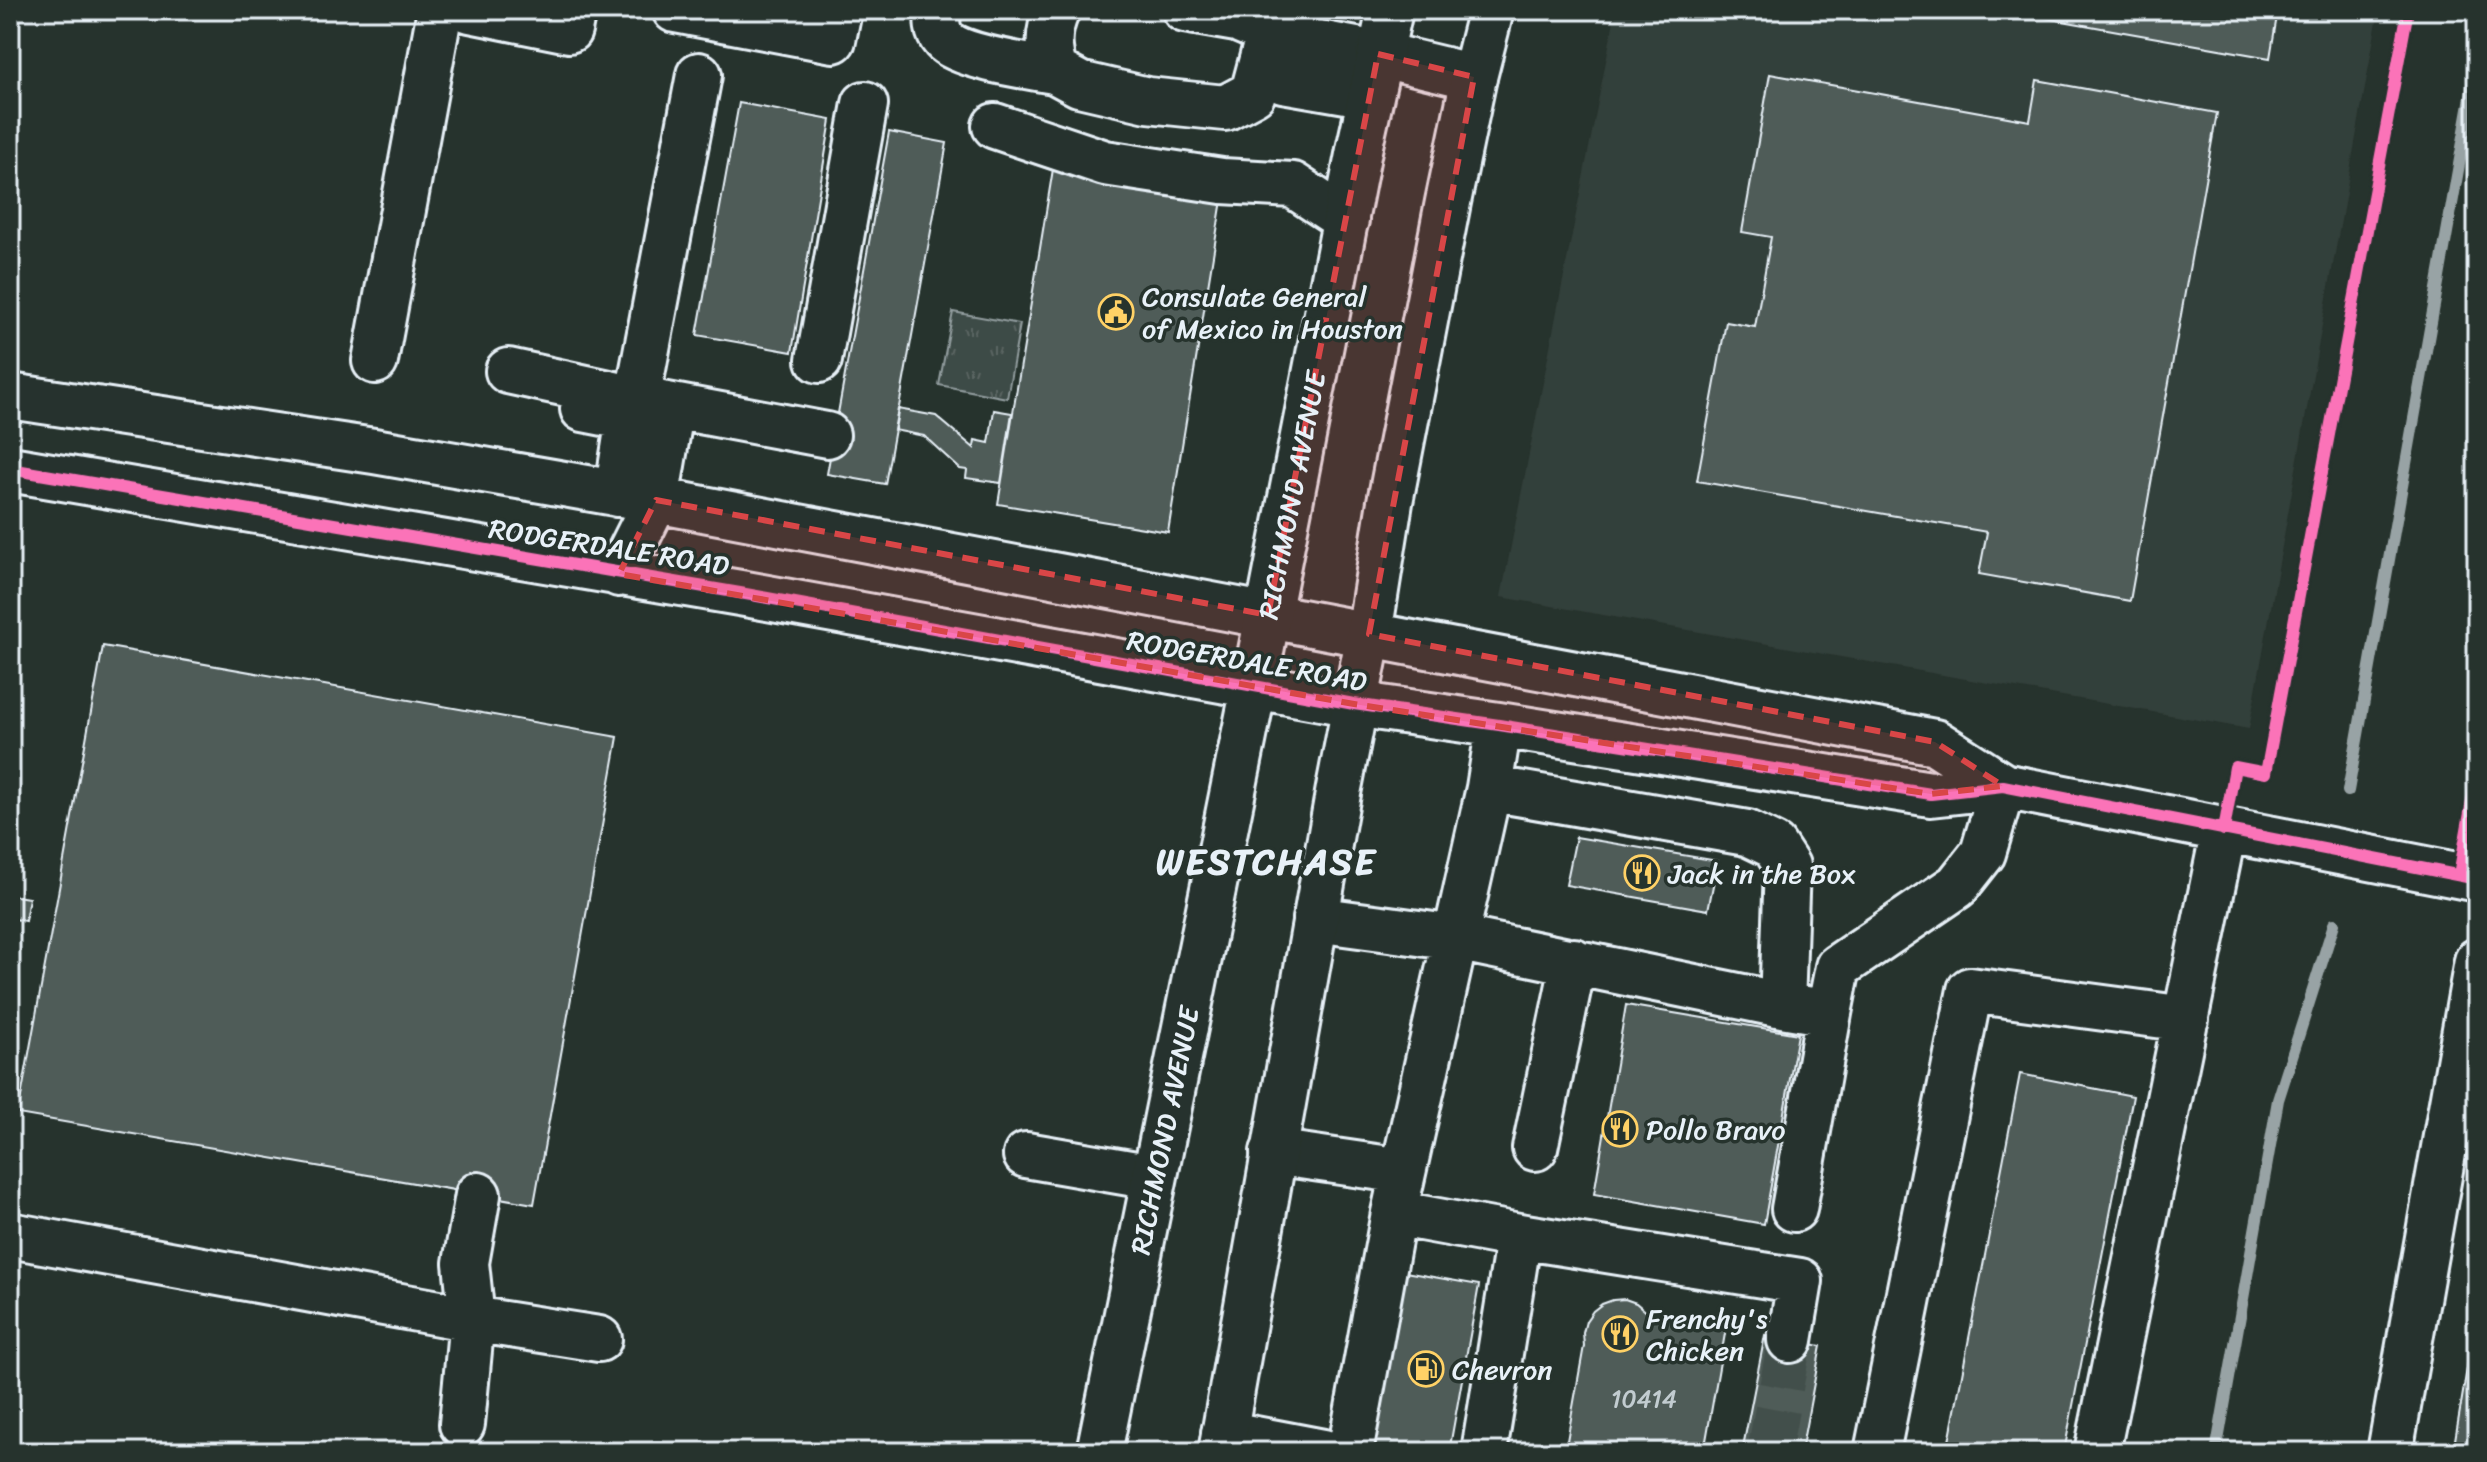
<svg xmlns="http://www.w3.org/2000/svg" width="2487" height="1462" font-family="Sriracha,sans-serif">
<defs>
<pattern id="grass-tufts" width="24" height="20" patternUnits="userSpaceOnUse" patternTransform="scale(2)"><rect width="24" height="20" fill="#3e4b47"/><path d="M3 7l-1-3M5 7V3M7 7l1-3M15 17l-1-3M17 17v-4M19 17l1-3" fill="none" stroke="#5a6562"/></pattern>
</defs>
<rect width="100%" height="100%" fill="#26332d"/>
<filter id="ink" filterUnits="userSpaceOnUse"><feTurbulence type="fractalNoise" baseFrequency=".0125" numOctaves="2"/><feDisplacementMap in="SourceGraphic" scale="16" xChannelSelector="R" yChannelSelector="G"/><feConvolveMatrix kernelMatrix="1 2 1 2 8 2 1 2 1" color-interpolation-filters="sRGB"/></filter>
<g filter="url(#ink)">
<path fill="#333f3a" d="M1616 10H2379L2249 729 1501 597Z"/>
<path fill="url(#grass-tufts)" stroke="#939ea0" stroke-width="2" d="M953 312 1020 324 1007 398 939 385Z"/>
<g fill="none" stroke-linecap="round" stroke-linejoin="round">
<path stroke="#98a3a5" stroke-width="12" d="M2348 791 2477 63
M2216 1452 2278 1100 2334 924"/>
</g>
<path fill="#505c59" stroke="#e8f1f8" stroke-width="2" d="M2001 10H2278L2270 58Z
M1770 74 2030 121 2037 80 2217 113 2130 601 1979 574 1987 532 1697 481 1726 322 1755 327 1771 237 1742 232Z
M739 103 831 120 792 352 697 335Z
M889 132 947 143 885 484 827 474Z
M1053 169 1222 200 1168 532 998 504Z
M898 409 936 416 974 448 975 440 989 443 994 410 1012 413 1001 483 966 478 967 470 960 469 924 436 894 430Z
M103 646 618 737 534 1204 18 1114Z
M1576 837 1718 861 1708 910 1566 885Z
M10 895 29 898 25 921 10 918Z
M1626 1005 1798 1034 1764 1224 1594 1194Z
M2020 1074 2133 1096 2064 1452H1947Z
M1405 1272 1479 1285 1449 1452H1372Z
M1625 1299 1636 1303 1649 1314 1726 1328 1704 1452H1565L1584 1346 1583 1333 1586 1321 1593 1311 1602 1304 1613 1300Z
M2477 1309V1452H2453Z
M1765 1335 1821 1346 1801 1452H1742Z"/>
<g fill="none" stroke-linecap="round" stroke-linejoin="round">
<path stroke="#43504b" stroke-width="44" stroke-dasharray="44 22" stroke-linecap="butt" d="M1769 1452 1790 1340"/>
<defs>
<path id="minor" d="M470 10 569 30 573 10
M675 10 833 40 839 10
M938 10C937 21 936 31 944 40 959 57 1031 67 1055 71
M1057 10C1047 32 1048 49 1055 71L1079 84 1148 100 1225 108 1253 93 1264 52 1272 34
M1185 10 1237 19 1272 34 1378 54
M1261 68 1283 80 1370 95
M995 126 1105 163 1222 181 1293 185 1346 220
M819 360 865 104
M375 361 440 10
M508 371 641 400 827 435
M10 396 374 451 656 500 1935 742 2003 786
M641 400V380L699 75
M583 409 629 418 617 494
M10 469 740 593 1354 704 1499 725 1931 794 2003 786 2477 879
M619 574 656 500 672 406
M1489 788 1747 833 1774 846 1787 866 1782 1005
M1315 919 1456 938 1782 1005 1829 1013 1838 967 1957 886 1983 853 2003 786
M2467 1018 2477 961
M1535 1148 1574 961
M1273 1152 1403 1171
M1026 1155 1153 1177
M1794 1209 1829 1013
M1394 1213 1519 1236 1484 1452
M10 1235 472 1319 599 1339
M1519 1236 1800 1281 1790 1340
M462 1424 472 1319 466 1263 478 1195
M1224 1433 1324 1452
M1350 1452 1394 1213 1489 788 1499 725
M1877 1452 1970 990 2186 1019
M2097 1452 2224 830
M2390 1452 2467 1018 2477 1019"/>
<g id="major">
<path d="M1378 54 1474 77"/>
<path id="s1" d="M1099 1452 1254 687 1359 150 1390 10"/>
<path d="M1221 1452 1339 788 1369 634 1390 502 1448 202 1474 77 1491 10"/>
</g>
</defs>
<use href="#minor" stroke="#e8f1f8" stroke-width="50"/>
<use href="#major" stroke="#e8f1f8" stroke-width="50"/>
<use href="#minor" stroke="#26332d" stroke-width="44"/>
<use href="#major" stroke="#26332d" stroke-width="44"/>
<defs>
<path id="cycleway" d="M10 469 740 593 1354 704 1499 725 1931 794 2003 786 2477 879
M2224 830 2235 767 2266 773 2408 10
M2459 875 2477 773"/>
</defs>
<use href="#cycleway" stroke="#26332d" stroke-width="17"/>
<use href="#cycleway" stroke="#fb73b8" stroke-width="12"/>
</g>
</g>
<path fill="#d94647" fill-opacity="0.2" stroke="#d94647" stroke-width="6" stroke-dasharray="16 10" stroke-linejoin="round" d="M1378 54 1474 77 1369 634 1935 742 2003 786 1931 794 1354 704 619 574 656 500 1268 615Z"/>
<defs>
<symbol id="civic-ring" viewBox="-11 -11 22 22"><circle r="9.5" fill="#26332d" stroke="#ffd166" stroke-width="1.5"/><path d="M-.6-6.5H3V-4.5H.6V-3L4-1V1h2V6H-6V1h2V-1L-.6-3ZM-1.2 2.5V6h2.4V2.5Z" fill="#ffd166"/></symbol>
<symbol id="restaurant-ring" viewBox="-11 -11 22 22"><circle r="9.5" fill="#26332d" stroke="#ffd166" stroke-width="1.5"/><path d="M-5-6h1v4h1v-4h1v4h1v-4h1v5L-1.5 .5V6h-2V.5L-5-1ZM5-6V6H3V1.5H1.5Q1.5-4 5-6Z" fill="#ffd166"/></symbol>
<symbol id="fuel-ring" viewBox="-11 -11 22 22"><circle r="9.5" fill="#26332d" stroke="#ffd166" stroke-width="1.5"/><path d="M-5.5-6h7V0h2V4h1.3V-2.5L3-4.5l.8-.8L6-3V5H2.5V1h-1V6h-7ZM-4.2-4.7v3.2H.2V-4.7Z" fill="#ffd166"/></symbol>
</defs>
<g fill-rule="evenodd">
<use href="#civic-ring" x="1096" y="292" width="40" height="40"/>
<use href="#restaurant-ring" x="1622" y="853" width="40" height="40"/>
<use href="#restaurant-ring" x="1600" y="1109" width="40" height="40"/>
<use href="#restaurant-ring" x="1600" y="1314" width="40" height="40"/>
<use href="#fuel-ring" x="1406" y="1349" width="40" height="40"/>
</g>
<g text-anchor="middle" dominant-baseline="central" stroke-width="7" stroke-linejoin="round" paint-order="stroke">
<g font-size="24" fill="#c2ccd0">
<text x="1644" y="1399">10414</text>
</g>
<g font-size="28" fill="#e8f1f8" stroke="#26332d" text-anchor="start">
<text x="1142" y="296">Consulate General<tspan x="1142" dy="32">of Mexico in Houston</tspan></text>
<text x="1668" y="873">Jack in the Box</text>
<text x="1646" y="1129">Pollo Bravo</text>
<text x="1646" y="1318">Frenchy's<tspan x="1646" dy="32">Chicken</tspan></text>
<text x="1452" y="1369">Chevron</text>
</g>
<g font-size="28" fill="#e8f1f8" stroke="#26332d">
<text stroke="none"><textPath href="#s1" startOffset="976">RICHMOND AVENUE</textPath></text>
<text transform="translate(609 547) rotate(9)">RODGERDALE ROAD</text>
<text transform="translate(1247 661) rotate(10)">RODGERDALE ROAD</text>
<text stroke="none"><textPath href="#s1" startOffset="328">RICHMOND AVENUE</textPath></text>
</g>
<g font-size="36" font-weight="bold" letter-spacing="2" fill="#e8f1f8" stroke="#26332d">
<text x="1266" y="862">WESTCHASE</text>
</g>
</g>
<rect width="2487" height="1462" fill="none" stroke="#26332d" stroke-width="40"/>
<rect x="20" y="20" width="2447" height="1422" fill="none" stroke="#e8f1f8" stroke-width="3" filter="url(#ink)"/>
</svg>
